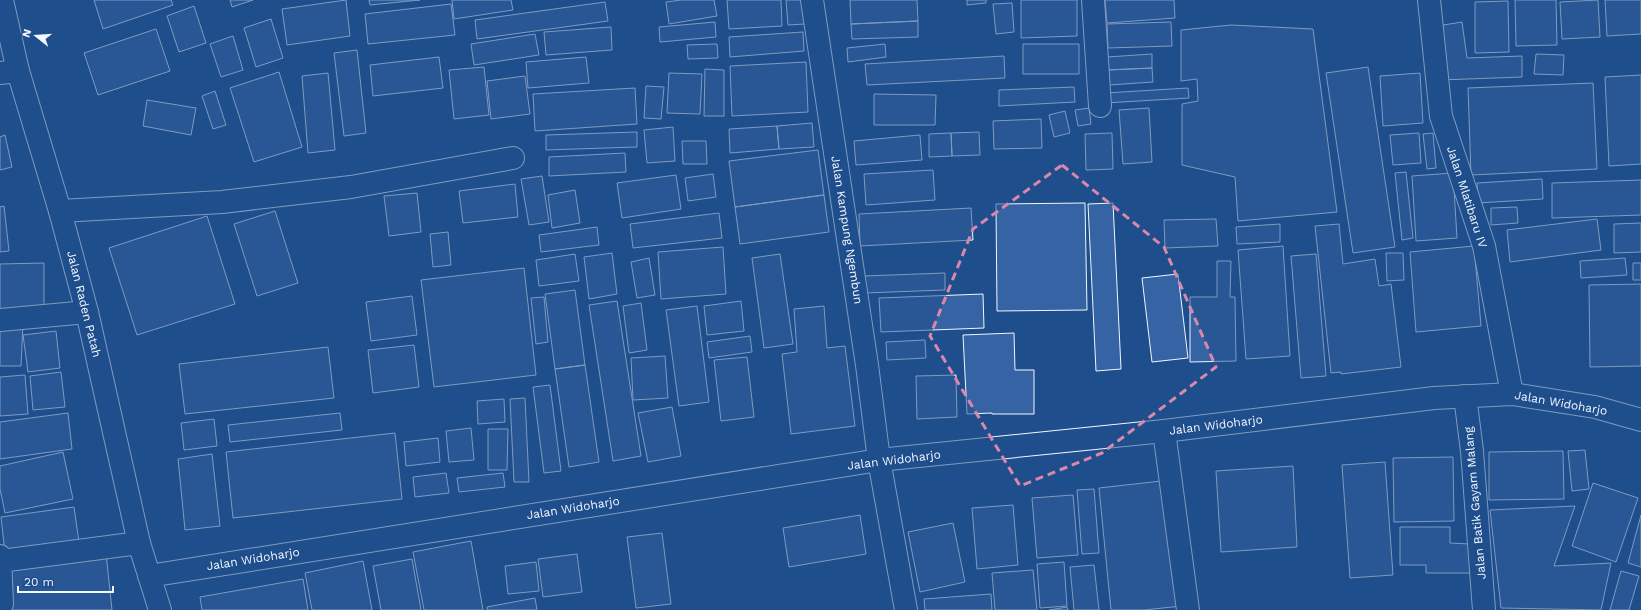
<svg xmlns="http://www.w3.org/2000/svg" width="1641" height="610" font-family="'Work Sans',sans-serif">
<rect width="100%" height="100%" fill="#1f4e8c"/>
<path fill="#3563a3" stroke="#f2f6ff" d="M94 0H171L173 5 103 29Z
M230 0H253L232 7Z
M346 0 350 36 287 45 282 9Z
M369 0H420L370 5Z
M452 0H511L513 10 454 19Z
M681 0H714L717 16 669 24 666 2Z
M727 0H781L782 26 729 29Z
M786 0H803L805 24 788 25Z
M850 0H917L918 21 851 24Z
M967 0H986V3L967 5Z
M1021 0H1077V36L1021 38Z
M1105 0H1174L1175 18 1107 23Z
M1515 0H1556L1557 45 1516 46Z
M1598 0 1600 37 1562 39 1560 2Z
M1605 0H1641V34L1607 36Z
M1508 1 1509 52 1475 53V2Z
M605 2 608 21 477 39 475 20Z
M1012 3 1014 32 996 34 993 4Z
M451 4 455 35 368 44 365 14Z
M194 6 206 43 179 52 167 16Z
M271 19 283 58 256 67 244 28Z
M918 21V37L852 39 851 24Z
M715 22 716 37 660 42 659 27Z
M1171 22 1172 46 1108 48 1107 24Z
M1462 22 1467 58 1522 56V77L1440 80 1437 26Z
M1231 25 1313 29 1337 212 1238 221 1235 177 1182 165V104L1198 101 1197 79 1181 81V30Z
M611 27 612 50 546 55 544 32Z
M156 29 170 71 98 95 84 53Z
M803 32 804 51 730 57 729 37Z
M535 34 539 55 474 65 471 44Z
M233 36 243 70 221 77 210 44Z
M717 44 718 58 688 59 687 45Z
M885 44 886 57 848 62 847 48Z
M1023 44H1079V74H1023Z
M357 50 366 133 344 136 334 53Z
M1152 54V68L1107 70V57Z
M1536 54 1564 55 1563 75 1534 74Z
M1004 56 1005 78 867 85 865 64Z
M439 57 443 88 373 96 370 65Z
M586 57 589 83 528 88 526 62Z
M806 62 808 112 732 116 730 66Z
M484 67 489 115 454 119 449 70Z
M1368 67 1395 247 1353 253 1326 73Z
M1152 68 1153 82 1109 85 1107 70Z
M705 69 724 70V116H704Z
M279 72 302 147 254 162 230 88Z
M328 73 335 150 308 153 302 76Z
M669 73 702 74 700 114 667 113Z
M1420 73 1423 123 1383 126 1380 76Z
M1641 75V164L1609 166 1605 77Z
M525 76 530 114 491 119 487 81Z
M1593 83 1597 169 1471 175 1468 88Z
M646 86 664 87 661 119 644 118Z
M1074 87 1075 102 999 106V90Z
M635 88 637 124 535 131 533 94Z
M1188 88 1189 98 1105 103V93Z
M215 91 226 125 213 129 202 96Z
M874 94 936 95 935 125H874Z
M147 100 196 108 191 135 143 126Z
M1089 108 1091 124 1078 126 1075 110Z
M1149 108 1152 162 1123 164 1119 110Z
M1065 111 1070 133 1054 137 1049 115Z
M1041 119 1042 148 994 149 993 121Z
M812 123 814 147 779 149 777 126Z
M777 126 779 149 730 153 729 129Z
M673 127 675 161 647 163 644 130Z
M637 132V147L546 150V135Z
M979 132 980 155 952 156 951 133Z
M951 133 952 156 929 157V134Z
M1112 133 1113 169 1086 170 1085 134Z
M1419 133 1421 163 1393 165 1390 135Z
M1433 133 1436 168 1427 169 1423 134Z
M5 135 12 167 0 170V137Z
M920 135 922 160 856 165 854 141Z
M682 141H706L707 164H683Z
M818 150 824 195 735 207 729 161Z
M625 153 626 172 549 176V157Z
M933 170 935 200 866 205 864 174Z
M1406 172 1413 238 1402 240 1395 173Z
M1453 173 1457 238 1416 241 1412 176Z
M713 174 716 197 688 201 685 178Z
M676 175 681 209 622 218 617 183Z
M542 176 549 222 529 225 521 179Z
M1542 179 1543 199 1478 203 1477 183Z
M1641 180V215L1552 218V183Z
M515 184 518 217 463 223 459 191Z
M575 190 580 223 552 228 548 195Z
M417 193 421 232 389 236 384 196Z
M824 195 829 232 740 244 735 207Z
M1085 203 1087 310 997 311 996 204Z
M1113 203 1121 369 1096 371 1088 204Z
M4 206 9 251 0 252V207Z
M1517 207 1518 223 1491 225V208Z
M971 208 973 240 860 246 859 214Z
M275 211 298 283 257 296 234 224Z
M719 213 722 238 633 248 630 224Z
M207 216 235 304 137 335 109 248Z
M1216 219 1218 246 1165 248 1164 220Z
M1597 219 1601 250 1510 262 1507 230Z
M1641 223V252L1614 253V224Z
M1280 224V242L1237 244 1236 227Z
M1339 224 1343 264 1375 259 1379 286 1391 284 1401 367 1341 374V372L1331 373 1315 226Z
M597 227 599 245 541 252 539 235Z
M448 232 451 265 433 267 430 234Z
M1283 246 1290 356 1246 359 1238 250Z
M1474 246 1481 326 1416 332 1410 252Z
M723 247 726 294 661 299 658 252Z
M612 253 617 294 589 299 584 257Z
M1386 253H1403L1404 280 1387 281Z
M575 254 579 281 539 286 536 260Z
M780 254 793 344 764 348 752 258Z
M1316 254 1326 376 1301 378 1291 256Z
M649 258 655 295 637 298 631 262Z
M1625 258 1627 275 1581 278 1580 261Z
M1217 261H1231L1230 297H1235L1236 361 1190 362V297H1217Z
M44 263V308L0 309V264Z
M1633 263H1641V280H1633Z
M524 268 536 375 434 387 421 280Z
M945 273V290L864 293V276Z
M1178 274 1188 358 1152 362 1142 278Z
M1641 284V366L1590 367 1589 285Z
M575 290 585 365 555 369 545 294Z
M983 294 984 328 881 332 879 298Z
M412 296 417 335 371 341 366 302Z
M544 297 548 342 536 344 531 298Z
M617 301 641 456 613 461 589 305Z
M741 301 744 331 707 335 704 306Z
M641 303 647 350 629 353 623 306Z
M697 306 709 402 679 406 666 310Z
M824 306 827 348 845 346 855 426 791 434 782 354 797 352 794 309Z
M0 323H23L21 366H0Z
M56 331 60 368 28 372 23 335Z
M1014 333 1015 370H1034V414H992V413L967 414 963 335Z
M750 336 752 352 709 358 707 342Z
M925 340 926 358 887 360 886 342Z
M414 345 419 387 373 393 368 350Z
M328 347 334 398 185 414 179 364Z
M665 356 668 398 633 400 631 358Z
M747 357 754 417 721 421 714 360Z
M585 365 599 462 569 467 555 369Z
M61 372 65 407 33 410 30 376Z
M25 375 28 414 0 416V377Z
M956 375 957 417 917 419 916 376Z
M550 385 561 471 544 473 533 387Z
M525 398 529 482H514L510 399Z
M504 399 505 422 478 424 477 401Z
M672 407 681 456 648 462 638 413Z
M68 413 72 449 0 459V422Z
M340 413 342 430 230 442 228 425Z
M214 419 217 446 184 450 181 423Z
M471 428 474 460 449 462 446 431Z
M488 429H508L507 470H488Z
M395 433 402 499 233 518 226 452Z
M438 438 440 462 406 466 404 442Z
M1585 450 1589 489 1572 491 1568 451Z
M1563 451 1564 499 1489 500V452Z
M63 452 73 499 5 513 0 489V466Z
M212 454 220 526 185 530 178 459Z
M1453 457 1454 521 1394 522 1393 458Z
M1385 462 1393 575 1350 578 1342 465Z
M1293 466 1297 547 1221 552 1216 471Z
M446 473 449 493 415 497 413 477Z
M503 473 505 487 459 492 457 478Z
M1170 480 1182 606 1144 610H1111L1099 488Z
M1593 483 1638 498 1616 562 1572 546Z
M1094 489 1099 553 1082 554 1077 490Z
M1073 495 1078 555 1037 558 1032 498Z
M1013 505 1018 565 977 569 972 508Z
M1575 506 1554 566 1611 563 1601 610 1501 608 1490 510Z
M74 507 79 542 5 553 1 517Z
M860 515 866 554 789 567 783 528Z
M1641 515V567L1628 563Z
M953 523 965 582 920 592 908 532Z
M1400 527H1450V543L1470 544V573H1426V565H1400Z
M662 533 671 604 636 608 627 537Z
M471 541 483 610H424L413 552Z
M106 553 112 610H11L6 563Z
M577 554 582 592 543 597 538 559Z
M412 559 421 610H381L373 566Z
M363 561 372 610H312L305 573Z
M536 562 539 591 508 594 505 566Z
M1064 562 1067 606 1040 608 1037 564Z
M1094 565 1099 610H1074L1070 567Z
M1033 570 1037 610H995L992 573Z
M1621 571 1639 576 1629 610H1610Z
M303 579 308 610H202L200 597Z
M991 594 992 610H925L924 599Z
M535 598 537 610H487V607Z
M1067 607 1068 610H1049Z"/>
<g fill="none" stroke-linecap="round" stroke-linejoin="round">
<defs>
<path id="minor" d="M812 0 867 365 879 460 906 610
M1093 0 1100 106
M1429 0 1441 116 1484 246 1512 394
M0 73 18 71
M60 211 222 202 351 187 513 158
M0 320 87 312
M1465 396 1472 451 1484 610
M1164 431 1188 610
M0 556 2 604 0 609
M0 561 139 543"/>
<path id="trunk" d="M2 0 18 71 60 211 87 312 139 543 160 610
M149 576 879 460 1164 431 1434 398 1512 394 1595 407 1641 420"/>
</defs>
<use href="#minor" stroke="#f2f6ff" stroke-width="24"/>
<use href="#trunk" stroke="#f2f6ff" stroke-width="24"/>
<use href="#minor" stroke="#1f4e8c" stroke-width="22"/>
<use href="#trunk" stroke="#1f4e8c" stroke-width="22"/>
</g>
<path d="M0 0H1641V610H0ZM1062 165 1164 247 1216 367 1102 453 1020 486 930 336 973 229Z" fill="#1f4e8c" fill-opacity=".55" fill-rule="evenodd"/>
<path fill="none" stroke="#da87ad" stroke-width="3" stroke-dasharray="8 5" stroke-linejoin="round" d="M1062 165 1164 247 1216 367 1102 453 1020 486 930 336 973 229Z"/>
<g text-anchor="middle" dominant-baseline="central" stroke-width="3" stroke-linejoin="round" paint-order="stroke">
<g font-size="12" fill="#f2f6ff" stroke="#1f4e8c">
<text transform="translate(1467 197) rotate(72)">Jalan Mlatibaru IV</text>
<text transform="translate(847 230) rotate(81)">Jalan Kampung Ngembun</text>
<text transform="translate(84 304) rotate(76)">Jalan Raden Patah</text>
<text transform="translate(1561 403) rotate(10)">Jalan Widoharjo</text>
<text transform="translate(1216 425) rotate(-7)">Jalan Widoharjo</text>
<text transform="translate(894 460) rotate(-7)">Jalan Widoharjo</text>
<text transform="translate(1475 503) rotate(-95)">Jalan Batik Gayam Malang</text>
<text transform="translate(573 508) rotate(-9)">Jalan Widoharjo</text>
<text transform="translate(253 559) rotate(-9)">Jalan Widoharjo</text>
</g>
</g>
<g transform="translate(36 36) rotate(287)" stroke="#1f4e8c" stroke-width="3" paint-order="stroke">
<path d="M0-3L7 15L0 10L-7 15Z" fill="#f2f6ff"/>
<text y="-6" font-size="11" font-weight="bold" text-anchor="middle" fill="#f2f6ff">N</text>
</g>
<path d="M18 586v6h95v-6" fill="none" stroke="#f2f6ff" stroke-width="2"/>
<text x="24" y="586" font-size="12" fill="#f2f6ff" stroke="#1f4e8c" stroke-width="3" paint-order="stroke">20 m</text>
</svg>
